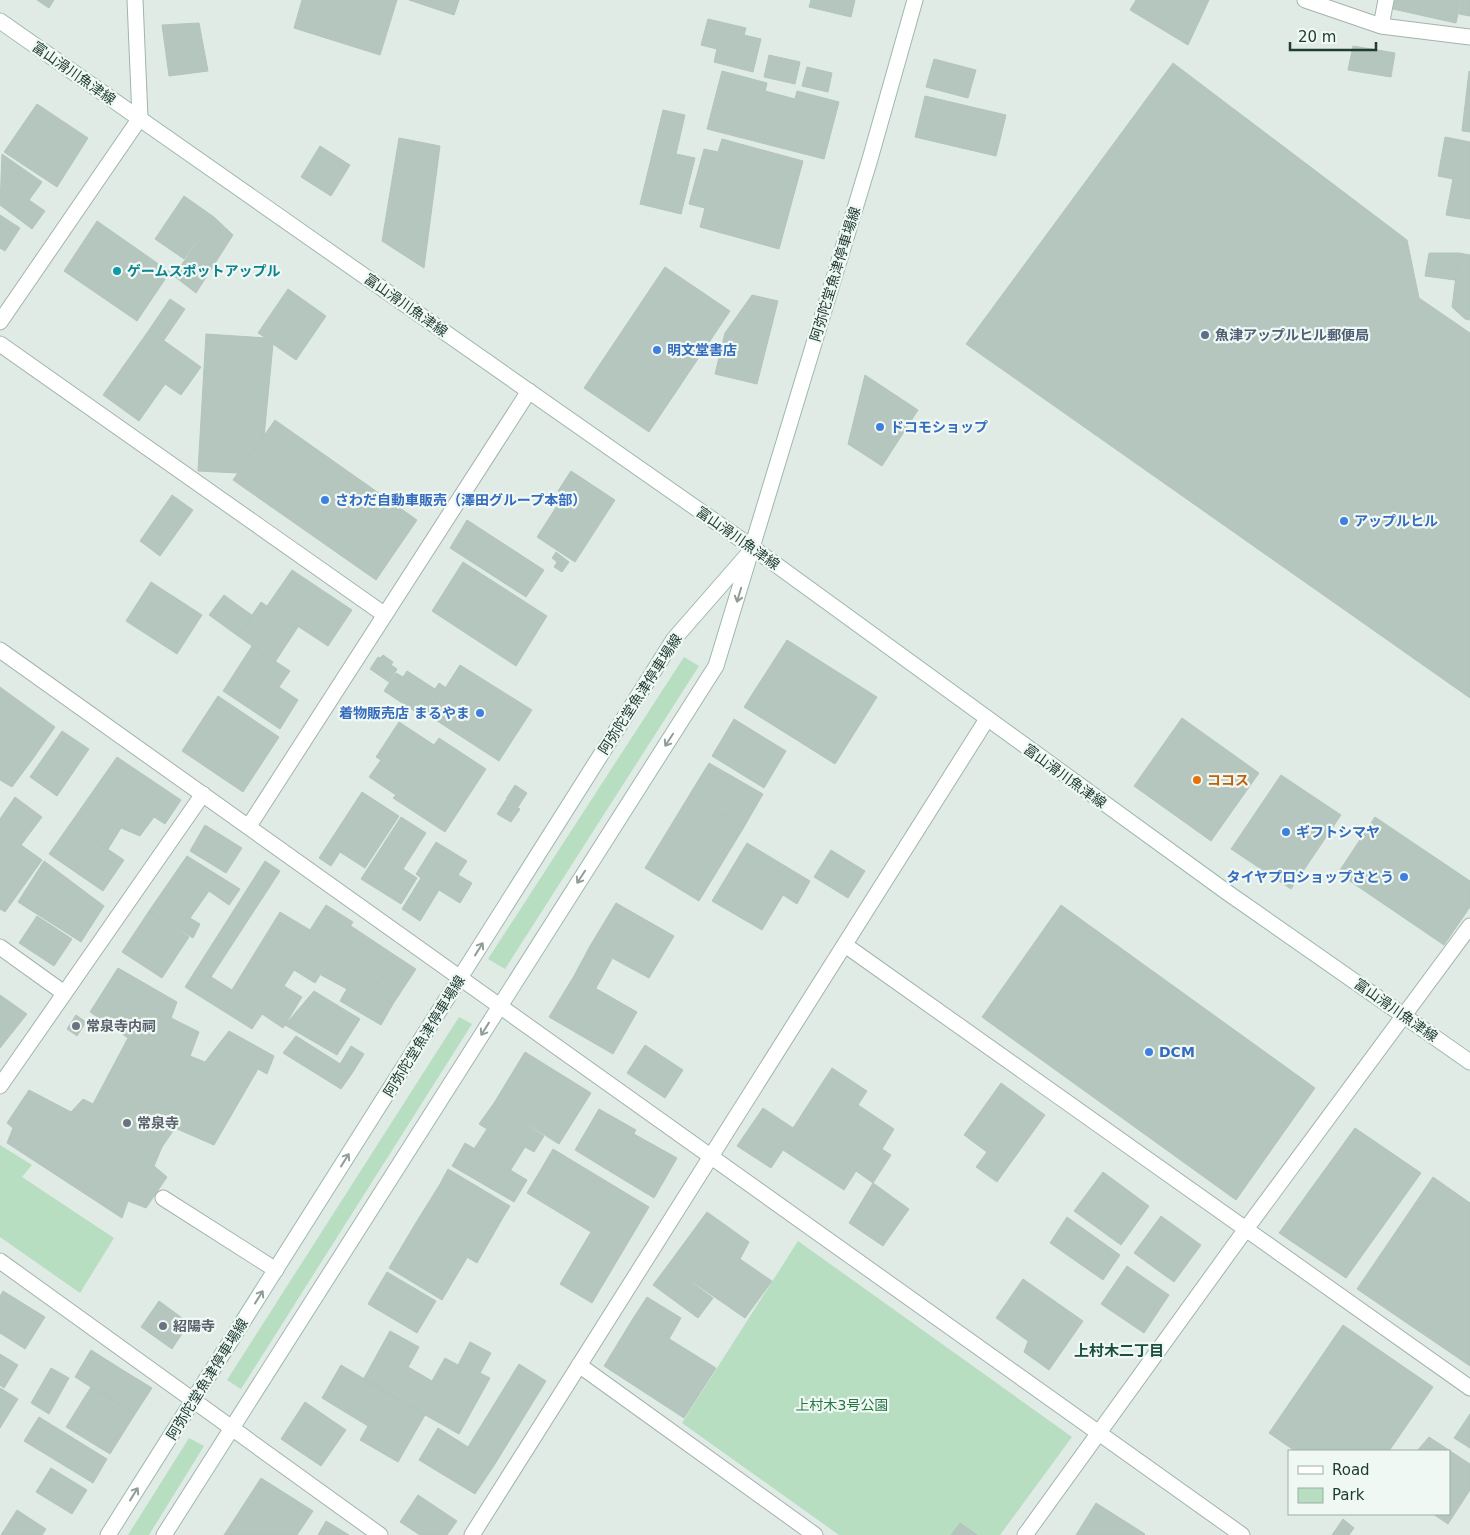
<svg xmlns="http://www.w3.org/2000/svg" width="1470" height="1535" font-family="'DejaVu Sans','Noto Sans JP',sans-serif">
<rect width="100%" height="100%" fill="#e0ebe6"/>
<path fill="#b7dec1" d="M684 657 699 666 505 969 488 959Z
M459 1017 472 1024 241 1389 227 1380Z
M0 1145 32 1165 22 1177 114 1238 80 1293 0 1237Z
M798 1241 1072 1437 1000 1535H839L682 1423Z
M189 1438 204 1446 149 1535H128Z"/>
<path fill="#b5c6bf" stroke="#b2c5bd" d="M37 0H54L49 8Z
M302 0H397L380 55 294 28Z
M409 0H459L454 15Z
M811 0H855L851 17 809 7Z
M1136 0H1209L1188 45 1130 10Z
M1395 0H1461L1456 23 1393 9Z
M1462 0H1470V16L1459 14Z
M708 19 746 28 744 35 761 39 753 72 714 62 717 49 701 45Z
M199 23 208 71 169 76 162 25Z
M1353 46 1395 53 1391 77 1348 70Z
M769 55 800 62 795 84 764 77Z
M934 59 976 70 968 98 926 87Z
M1173 63 1407 240 1419 298 1470 333V698L966 344Z
M807 67 832 73 828 92 802 86Z
M722 71 767 83 765 91 795 99 797 91 839 102 824 159 707 129Z
M1469 71 1470 72V132L1462 131Z
M925 96 1006 115 996 156 915 137Z
M37 104 88 138 57 187 4 152Z
M663 110 685 115 676 154 695 158 681 214 640 204Z
M1445 137 1470 142V219L1446 215 1453 179 1438 176Z
M399 138 440 146 424 268 382 241Z
M722 139 803 161 779 249 700 227 705 208 689 204 704 149 718 152Z
M320 146 350 165 331 196 301 177Z
M2 154 42 182 29 200 45 211 32 229 0 205Z
M184 196 214 217 184 259 155 239Z
M0 215 20 228 5 251 0 248Z
M214 217 233 235 196 293 174 276Z
M97 221 170 272 137 321 64 271Z
M1429 253H1459L1455 280 1425 276Z
M1459 253 1470 255V320L1465 319 1452 307Z
M665 267 730 311 649 432 584 388Z
M288 289 326 316 296 360 273 344 264 437 238 473 198 471 206 334 266 338 258 333Z
M752 295 778 301 757 384 715 374 725 333Z
M170 299 185 309 164 340 149 330Z
M149 330 201 367 181 395 165 384 139 421 103 395Z
M865 375 918 410 882 466 848 444Z
M275 420 417 520 376 580 233 480Z
M571 471 615 500 575 562 537 537 564 495 558 491Z
M172 495 193 510 160 556 140 541Z
M467 520 544 570 526 597 450 548Z
M556 552 569 562 562 572 554 567 557 562 552 558Z
M463 562 547 616 516 666 432 611Z
M292 570 352 610 328 646 267 606Z
M151 582 202 615 177 654 126 621Z
M224 595 253 616 238 636 209 615Z
M261 602 298 627 275 662 238 636Z
M787 640 877 697 835 764 744 707Z
M252 646 290 671 279 687 298 700 280 729 223 691Z
M383 655 393 662 391 665 397 669 389 682 370 669 378 657 380 658Z
M460 665 532 710 499 761 428 715Z
M407 671 435 689 439 683 445 687 425 718 384 691 396 673 403 677Z
M0 687 55 727 32 760 0 737Z
M218 696 279 737 243 792 182 751Z
M1182 718 1259 773 1211 841 1134 786Z
M734 719 786 751 764 788 712 756Z
M399 722 434 745 439 738 486 769 445 832 393 798 396 795 369 777 381 760 376 757Z
M62 731 89 749 57 796 30 777Z
M0 737 32 760 12 787 0 780Z
M117 757 181 800 165 824 154 817 140 836 121 828 108 849 70 824Z
M709 763 763 794 744 827 690 794Z
M1281 775 1341 815 1291 889 1231 849Z
M515 785 527 793 518 807 506 799Z
M362 792 399 816 365 868 340 852 331 866 319 858Z
M690 794 744 827 699 901 645 868Z
M15 797 42 817 21 845 42 860 5 912 0 909V819Z
M506 800 520 809 511 822 497 814Z
M401 817 426 833 403 869 417 878 401 904 361 879Z
M1375 817 1470 881V907L1444 945 1338 873Z
M70 824 124 860 103 891 49 854Z
M205 825 242 848 226 873 190 851Z
M436 842 467 861 458 875 472 883 460 903 439 890 420 921 402 909 421 878 416 874Z
M747 843 810 881 797 904 783 895 762 930 712 901Z
M831 850 865 871 848 898 814 877Z
M187 856 240 889 229 905 209 891 190 918 200 924 193 938 149 911Z
M44 861 104 906 81 942 18 902Z
M265 861 280 871 211 977 197 968Z
M616 903 674 936 649 978 590 946Z
M326 905 353 922 315 983 294 970 284 986 302 997 283 1028 262 1014 252 1029 185 987 197 968 232 990 280 912 310 930Z
M1061 905 1315 1088 1236 1200 982 1017Z
M149 911 189 937 162 978 122 952Z
M37 916 72 939 54 966 19 943Z
M351 926 396 956 372 991 352 980 347 989 321 975Z
M590 946 612 959 596 988 574 976Z
M396 956 416 969 393 1004 372 991Z
M118 968 177 1002 171 1018 199 1032 190 1056 205 1062 229 1031 274 1056 267 1074 258 1069 214 1145 175 1128 162 1147 154 1166 167 1177 146 1208 128 1201 122 1218 7 1143 13 1128 7 1123 29 1090 71 1112 83 1099 93 1104 128 1038 90 1012Z
M574 976 637 1012 613 1054 549 1017Z
M352 980 393 1004 381 1025 340 1001Z
M314 991 360 1019 337 1055 285 1025Z
M0 995 27 1014 0 1048Z
M76 1015 86 1022 77 1036 67 1029Z
M296 1036 353 1072 341 1089 283 1053Z
M645 1045 683 1070 665 1098 627 1073Z
M351 1046 364 1054 353 1072 340 1064Z
M525 1052 591 1093 559 1144 494 1103Z
M832 1068 867 1091 858 1105 894 1129 882 1149 891 1155 873 1183 856 1171 844 1190 783 1150 771 1168 737 1146 763 1108 793 1128Z
M1001 1083 1045 1115 997 1182 976 1167 987 1152 964 1135Z
M494 1103 544 1136 534 1152 525 1147 510 1171 474 1149 487 1129 479 1124Z
M599 1109 636 1130 611 1172 575 1150Z
M1355 1128 1421 1173 1346 1278 1279 1233Z
M634 1134 677 1158 654 1198 611 1172Z
M465 1143 527 1180 514 1202 452 1166Z
M553 1149 649 1207 592 1303 560 1284 591 1232 527 1193Z
M448 1169 510 1206 501 1221 440 1184Z
M1103 1172 1149 1206 1121 1245 1074 1211Z
M1433 1177 1470 1203V1366L1357 1289Z
M873 1183 909 1209 883 1246 849 1223Z
M440 1184 501 1221 477 1263 414 1226Z
M707 1212 749 1242 740 1259 772 1281 745 1318 668 1265Z
M1161 1216 1201 1245 1174 1282 1134 1253Z
M1067 1217 1120 1255 1103 1280 1050 1243Z
M414 1226 467 1258 442 1300 389 1268Z
M668 1265 713 1298 698 1318 653 1285Z
M1127 1266 1169 1295 1144 1333 1101 1304Z
M387 1272 436 1301 417 1333 368 1304Z
M1023 1279 1083 1321 1049 1370 1024 1352 1028 1341 996 1318Z
M3 1291 45 1317 25 1349 0 1333V1296Z
M647 1297 681 1318 669 1339 634 1317Z
M159 1301 189 1323 172 1349 141 1327Z
M634 1317 716 1368 684 1418 604 1366Z
M1343 1325 1433 1387 1389 1451H1295L1269 1433Z
M390 1331 419 1347 408 1367 432 1381 445 1358 458 1365 470 1342 491 1353 480 1373 490 1378 459 1434 363 1380Z
M91 1350 121 1369 105 1396 75 1377Z
M0 1354 18 1365 4 1388 0 1385Z
M519 1364 546 1381 495 1464 468 1447Z
M341 1365 425 1415 398 1462 360 1440 368 1426 322 1398Z
M51 1368 69 1378 49 1414 31 1403Z
M121 1369 152 1388 135 1414 105 1396Z
M91 1387 135 1414 110 1454 66 1427Z
M0 1388 18 1399 0 1428Z
M305 1402 346 1430 321 1466 281 1439Z
M1470 1414V1448L1454 1438Z
M39 1417 107 1459 93 1483 24 1441Z
M438 1428 495 1464 475 1494 419 1460Z
M1429 1437 1470 1464V1490L1448 1524 1433 1514H1449V1451H1417Z
M51 1468 87 1490 72 1514 36 1492Z
M261 1478 313 1511 297 1535H224Z
M418 1495 457 1521 447 1535H420L400 1522Z
M1096 1503 1145 1534 1144 1535H1076Z
M17 1510 46 1529 42 1535H1Z
M1343 1519 1354 1528 1349 1535H1332Z
M326 1521 349 1535H318Z
M960 1523 977 1535H951Z"/>
<g fill="none" stroke-linecap="round" stroke-linejoin="round">
<defs>
<path id="lane" d="M163 1198 276 1270"/>
<path id="street" d="M1305 0 1381 26 1470 37
M1381 26 1386 0
M0 322 140 118 135 0
M0 344 385 615
M0 650 1242 1535
M249 826 529 391
M845 945 1470 1388
M0 947 64 993
M0 1086 203 794
M0 1261 380 1535
M579 1365 815 1535
M472 1535 987 719
M1025 1535 1246 1229 1470 926"/>
<path id="secondary" d="M0 21 753 548 1228 893 1470 1062
M108 1535 674 639 749 553
M164 1535 716 666 870 159 915 0"/>
</defs>
<use href="#lane" stroke="#a3b3ad" stroke-width="17"/>
<use href="#street" stroke="#a3b3ad" stroke-width="17"/>
<use href="#secondary" stroke="#9eb8ae" stroke-width="17"/>
<use href="#lane" stroke="#fff" stroke-width="15"/>
<use href="#street" stroke="#fff" stroke-width="15"/>
<use href="#secondary" stroke="#fff" stroke-width="15"/>
</g>
<defs><path id="oneway-shaft" d="M-6 0H5M1.5-3L5.5 0L1.5 3" fill="none" stroke-width="1.6" stroke-linecap="round" stroke-linejoin="round" transform="scale(1.25)"/></defs>
<g stroke="#909e9a">
<use href="#oneway-shaft" transform="translate(739 595) rotate(107)"/>
<use href="#oneway-shaft" transform="translate(669 740) rotate(123)"/>
<use href="#oneway-shaft" transform="translate(581 877) rotate(123)"/>
<use href="#oneway-shaft" transform="translate(479 949) rotate(-58)"/>
<use href="#oneway-shaft" transform="translate(485 1029) rotate(122)"/>
<use href="#oneway-shaft" transform="translate(345 1160) rotate(-58)"/>
<use href="#oneway-shaft" transform="translate(259 1297) rotate(-58)"/>
<use href="#oneway-shaft" transform="translate(134 1494) rotate(-58)"/>
</g>
<circle fill="#0f9aa8" stroke="#f0f8f4" stroke-width="2" cx="117" cy="271" r="5"/>
<circle fill="#5c6f8a" stroke="#f0f8f4" stroke-width="2" cx="1205" cy="335" r="5"/>
<g fill="#3f7fe0" stroke="#f0f8f4" stroke-width="2">
<circle cx="657" cy="350" r="5"/>
<circle cx="880" cy="427" r="5"/>
<circle cx="325" cy="500" r="5"/>
<circle cx="1344" cy="521" r="5"/>
<circle cx="480" cy="713" r="5"/>
<circle cx="1286" cy="832" r="5"/>
<circle cx="1404" cy="877" r="5"/>
<circle cx="1149" cy="1052" r="5"/>
</g>
<circle fill="#e8710a" stroke="#f0f8f4" stroke-width="2" cx="1197" cy="780" r="5"/>
<g fill="#6b7280" stroke="#f0f8f4" stroke-width="2">
<circle cx="76" cy="1026" r="5"/>
<circle cx="127" cy="1123" r="5"/>
<circle cx="163" cy="1326" r="5"/>
</g>
<g text-anchor="middle" dominant-baseline="central" stroke-width="4.5" stroke-linejoin="round" paint-order="stroke">
<g font-size="14" fill="#203c34" stroke="#f0f8f4">
<text transform="translate(74 73) rotate(35)">富山滑川魚津線</text>
<text transform="translate(835 274) rotate(-73)">阿弥陀堂魚津停車場線</text>
<text transform="translate(406 305) rotate(35)">富山滑川魚津線</text>
<text transform="translate(738 538) rotate(35)">富山滑川魚津線</text>
<text transform="translate(640 694) rotate(-57)">阿弥陀堂魚津停車場線</text>
<text transform="translate(1065 776) rotate(36)">富山滑川魚津線</text>
<text transform="translate(1396 1010) rotate(35)">富山滑川魚津線</text>
<text transform="translate(424 1036) rotate(-58)">阿弥陀堂魚津停車場線</text>
<text transform="translate(207 1379) rotate(-58)">阿弥陀堂魚津停車場線</text>
</g>
<g font-size="14" font-weight="bold" fill="#0d838f" stroke="#f0f8f4" text-anchor="start">
<text x="127" y="271">ゲームスポットアップル</text>
</g>
<g font-size="14" font-weight="bold" fill="#4e5e75" stroke="#f0f8f4" text-anchor="start">
<text x="1215" y="335">魚津アップルヒル郵便局</text>
</g>
<g font-size="14" font-weight="bold" fill="#366cbe" stroke="#f0f8f4" text-anchor="start">
<text x="667" y="350">明文堂書店</text>
<text x="890" y="427">ドコモショップ</text>
<text x="335" y="500">さわだ自動車販売（澤田グループ本部）</text>
<text x="1354" y="521">アップルヒル</text>
<text x="470" y="713" text-anchor="end">着物販売店 まるやま</text>
<text x="1296" y="832">ギフトシマヤ</text>
<text x="1394" y="877" text-anchor="end">タイヤプロショップさとう</text>
<text x="1159" y="1052">DCM</text>
</g>
<g font-size="14" font-weight="bold" fill="#c56008" stroke="#f0f8f4" text-anchor="start">
<text x="1207" y="780">ココス</text>
</g>
<g font-size="14" font-weight="bold" fill="#5b616d" stroke="#f0f8f4" text-anchor="start">
<text x="86" y="1026">常泉寺内祠</text>
<text x="137" y="1123">常泉寺</text>
<text x="173" y="1326">紹陽寺</text>
</g>
<g font-size="14" fill="#287544" stroke="#f0f8f4">
<text x="842" y="1405">上村木3号公園</text>
</g>
<g font-size="15" font-weight="bold" fill="#1b4f41" stroke="#f0f8f4">
<text x="1119" y="1351">上村木二丁目</text>
</g>
</g>
<rect x="1288" y="1450" width="162" height="65" fill="#f0f8f4" stroke="#9dada7"/>
<rect x="1298" y="1466" width="25" height="8" fill="#ffffff" stroke="#9dada7"/>
<text x="1332" y="1475" font-size="15" fill="#203c34">Road</text>
<rect x="1298" y="1488" width="25" height="15" fill="#b7dec1" stroke="#9dada7"/>
<text x="1332" y="1500" font-size="15" fill="#203c34">Park</text>
<path d="M1290 42v8h86v-8" fill="none" stroke="#203c34" stroke-width="2.5"/>
<text x="1298" y="42" font-size="15" fill="#203c34" stroke="#f0f8f4" stroke-width="4" paint-order="stroke">20 m</text>
</svg>
